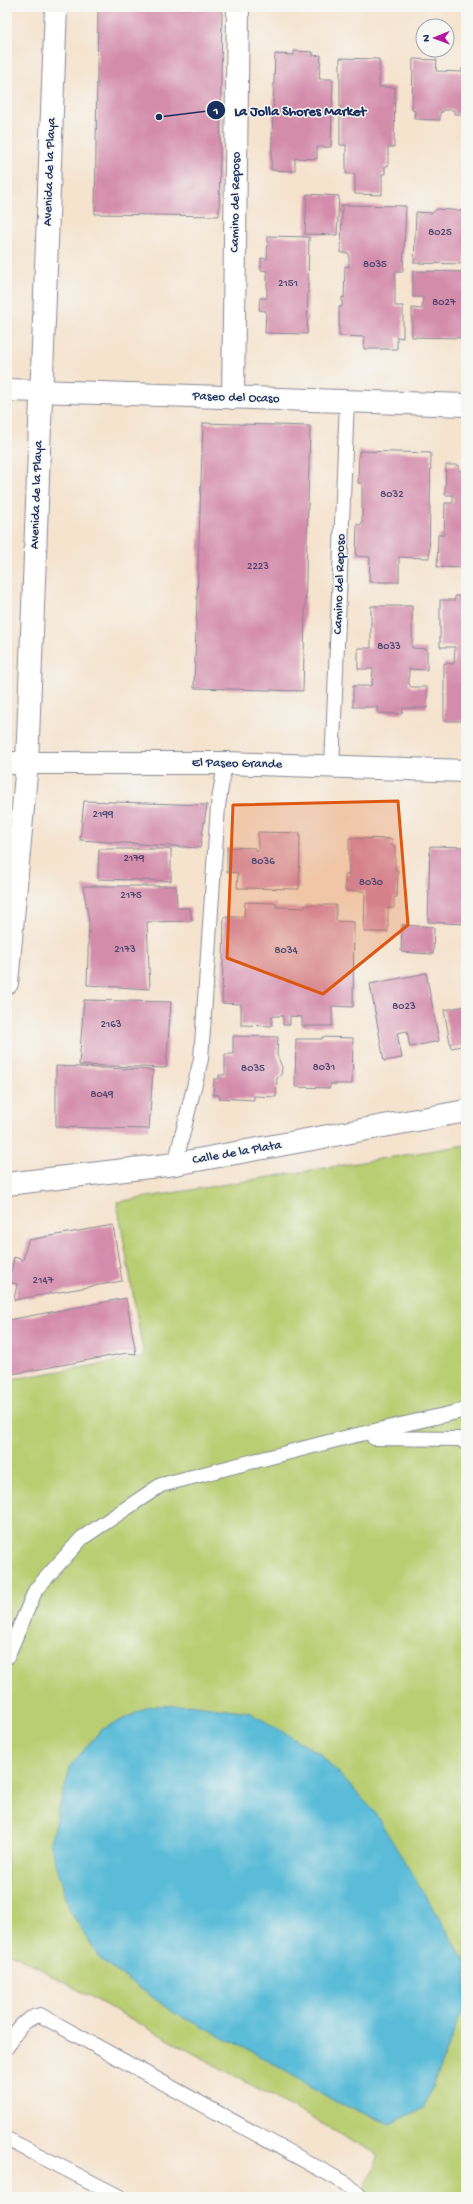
<svg xmlns="http://www.w3.org/2000/svg" width="473" height="2204" font-family="'Gochi Hand',sans-serif">
<rect width="100%" height="100%" fill="#f6f6f2"/>
<filter id="ink" filterUnits="userSpaceOnUse"><feTurbulence type="fractalNoise" baseFrequency=".025" numOctaves="2"/><feDisplacementMap in="SourceGraphic" scale="8" xChannelSelector="R" yChannelSelector="G"/><feConvolveMatrix kernelMatrix="1 2 1 2 8 2 1 2 1" color-interpolation-filters="sRGB"/></filter>
<filter id="wash" filterUnits="userSpaceOnUse"><feTurbulence type="fractalNoise" baseFrequency=".012" numOctaves="4" result="noise"/><feDisplacementMap in="SourceGraphic" scale="16" xChannelSelector="R" yChannelSelector="G"/><feGaussianBlur stdDeviation="0.9" result="paint"/><feColorMatrix in="noise" values="0 0 0 0 0 0 0 0 0 0 0 0 0 0 0 0 0 1.4 0 .05"/><feComposite in="paint" operator="in"/></filter>
<g filter="url(#wash)">
<rect width="100%" height="100%" fill="#f5e3ce"/>
<path fill="#b9ce72" stroke="#6a7e68" d="M466 1145V2197H360L379 2155 7 1951V1380L144 1357 117 1202Z"/>
<path fill="#5abcd8" stroke="#3a769b" d="M196 1705 249 1712 319 1753 373 1810 466 1962V2000L424 2108 390 2124 336 2102 255 2053 174 2013 101 1960 70 1911 50 1842 71 1765 101 1730 150 1706Z"/>
<g id="blocks">
<path fill="#d48cab" d="M98 7 222 9 219 216 95 214Z
M294 51 313 52V56L321 55 319 79H333L331 147H317V159L295 158V171L271 170 275 54 294 55Z
M340 58 379 59V87H395L394 147H388V166H385V174H382V195L355 194V174H346V145H340Z
M413 59 437 60 436 71 462 72V68H466V114H454V110H443V112H440V120L414 119 415 111 412 110Z
M307 194 339 196 337 235 305 234Z
M342 205 406 206 403 272H395V306H403V338L397 337V349H364L365 337 339 336V307H342V297L344 298 345 266 349 267V253H341Z
M437 209 466 211 465 264 414 263 416 212 432 213Z
M268 236 309 237 307 334 265 333 266 311 259 310 260 298H267V271L261 270V258L267 259Z
M413 271 466 272V338L412 337V308L422 309 423 297H413Z
M203 423 310 426 303 691 194 688Z
M359 451 431 453 429 558 399 557V582H369L370 557 356 556 357 524 362 525V483H358Z
M446 465H459V471H466V568L437 567 438 535H444L445 503H453V495H445Z
M455 596 466 597V721H444V663L454 664 455 647H440V600H455Z
M371 606H412V648L427 649V670L409 669V684L411 687H427V708H403L402 714 378 713 377 707H353V686H370L372 684 373 669H358V648H371Z
M84 801 207 805 200 848 80 840Z
M258 832 300 833 299 889 237 888 238 873 227 872V847L255 848V851L258 852Z
M349 838 392 839V846H395V870H398L397 897H394V908H388V932H364L365 891H345V875H349Z
M430 846 466 847V924L428 922Z
M99 849H171V881L98 879Z
M83 886H176L177 908H190L192 921 147 922 150 989 87 985 89 922Z
M245 902 276 903V907L305 908V905H336V921L354 922 353 1007 332 1006V1026H302V1017L290 1016V1025H283V1016H272V1026L241 1025V1004L222 1003 224 917H244Z
M402 925 434 927 433 954 401 952Z
M426 973 439 1041 410 1047 407 1031 397 1033 402 1058 384 1061 370 984Z
M84 1000 171 1002 166 1068 79 1065Z
M466 1006V1045L451 1048 444 1010Z
M233 1036 278 1037 277 1055 282 1067 281 1075 277 1078 276 1097 254 1096V1100L219 1098V1095H213L214 1079H219V1075H225V1054H233Z
M322 1037 353 1038 352 1084H330V1088L295 1087 296 1039H322Z
M56 1066 153 1070 149 1129 56 1127Z
M113 1225 122 1281 14 1300 17 1284 9 1282 14 1257 23 1260 28 1240Z
M126 1298 136 1354 127 1353 7 1375 8 1320Z"/>
</g>
</g>
<g filter="url(#ink)">
<use href="#blocks" fill-opacity="0" stroke="#888996" stroke-width="1"/>
<g fill="none" stroke-linecap="round" stroke-linejoin="round">
<defs>
<path id="lane" d="M332 767 347 401
M175 1164 201 1059 218 806 225 763
M374 1438 460 1439 466 1443
M7 1657 36 1589 82 1538 161 1485 348 1437 466 1410
M7 2047C16 2032 22 2019 40 2015L347 2184 361 2197
M7 2139 120 2197"/>
<path id="street" d="M7 390 466 405
M233 398 238 7
M7 763H225L466 771"/>
<path id="secondary" d="M7 983 27 764 56 7
M7 1184 175 1164 466 1111"/>
</defs>
<use href="#lane" stroke="#888996" stroke-width="16"/>
<use href="#street" stroke="#888996" stroke-width="24"/>
<use href="#secondary" stroke="#888996" stroke-width="24"/>
<use href="#lane" stroke="#fff" stroke-width="14"/>
<use href="#street" stroke="#fff" stroke-width="22"/>
<use href="#secondary" stroke="#fff" stroke-width="22"/>
</g>
</g>
<path fill="#de5710" fill-opacity="0.2" stroke="#de5710" stroke-width="3" stroke-linejoin="round" d="M398 801 408 925 323 994 227 958 233 805Z"/>
<g text-anchor="middle" dominant-baseline="central" stroke-width="3" stroke-linejoin="round" paint-order="stroke">
<g font-size="11" fill="#494671">
<text x="440" y="233">8025</text>
<text x="375" y="265">8035</text>
<text x="288" y="284">2151</text>
<text x="444" y="303">8027</text>
<text x="392" y="495">8032</text>
<text x="258" y="567">2223</text>
<text x="389" y="647">8033</text>
<text x="103" y="815">2199</text>
<text x="134" y="859">2179</text>
<text x="263" y="862">8036</text>
<text x="371" y="883">8030</text>
<text x="131" y="896">2175</text>
<text x="125" y="950">2173</text>
<text x="286" y="951">8034</text>
<text x="404" y="1007">8023</text>
<text x="111" y="1025">2163</text>
<text x="324" y="1068">8031</text>
<text x="253" y="1069">8035</text>
<text x="102" y="1095">8049</text>
<text x="43" y="1281">2147</text>
</g>
<g font-size="13" fill="#1b2f5e" stroke="#f6f6f2">
<text transform="translate(50 172) rotate(-88)">Avenida de la Playa</text>
<text transform="translate(236 202) rotate(-89)">Camino del Reposo</text>
<text transform="translate(236 398) rotate(2)">Paseo del Ocaso</text>
<text transform="translate(37 495) rotate(-88)">Avenida de la Playa</text>
<text transform="translate(340 584) rotate(-88)">Camino del Reposo</text>
<text transform="translate(237 764) rotate(1)">El Paseo Grande</text>
<text transform="translate(237 1153) rotate(-10)">Calle de la Plata</text>
</g>
</g>
<path fill="none" stroke="#1b2f5e" stroke-width="1.5" d="M159 117L216 110"/>
<g fill="#1b2f5e" stroke="#f6f6f2" stroke-width="1.5">
<circle cx="159" cy="117" r="4"/>
<circle cx="216" cy="110" r="10"/>
</g>
<g font-size="12" text-anchor="middle" font-weight="bold" fill="#fff">
<text x="216" y="114">1</text>
</g>
<g font-size="14" text-anchor="middle" font-weight="bold" fill="#1b2f5e" stroke="#f6f6f2" stroke-width="3" stroke-linejoin="round" paint-order="stroke">
<text x="300" y="115">La Jolla Shores Market</text>
</g>
<rect width="473" height="2204" fill="none" stroke="#f6f6f2" stroke-width="24"/>
<g transform="translate(435 38) rotate(269)"><circle r="19" fill="#f6f6f2" stroke="#9ea6b7"/>
<path d="M0-3L7 15L0 10L-7 15Z" fill="#b5179e"/>
<text y="-6" font-size="11" font-weight="bold" text-anchor="middle" fill="#1b2f5e">N</text>
</g>
</svg>
